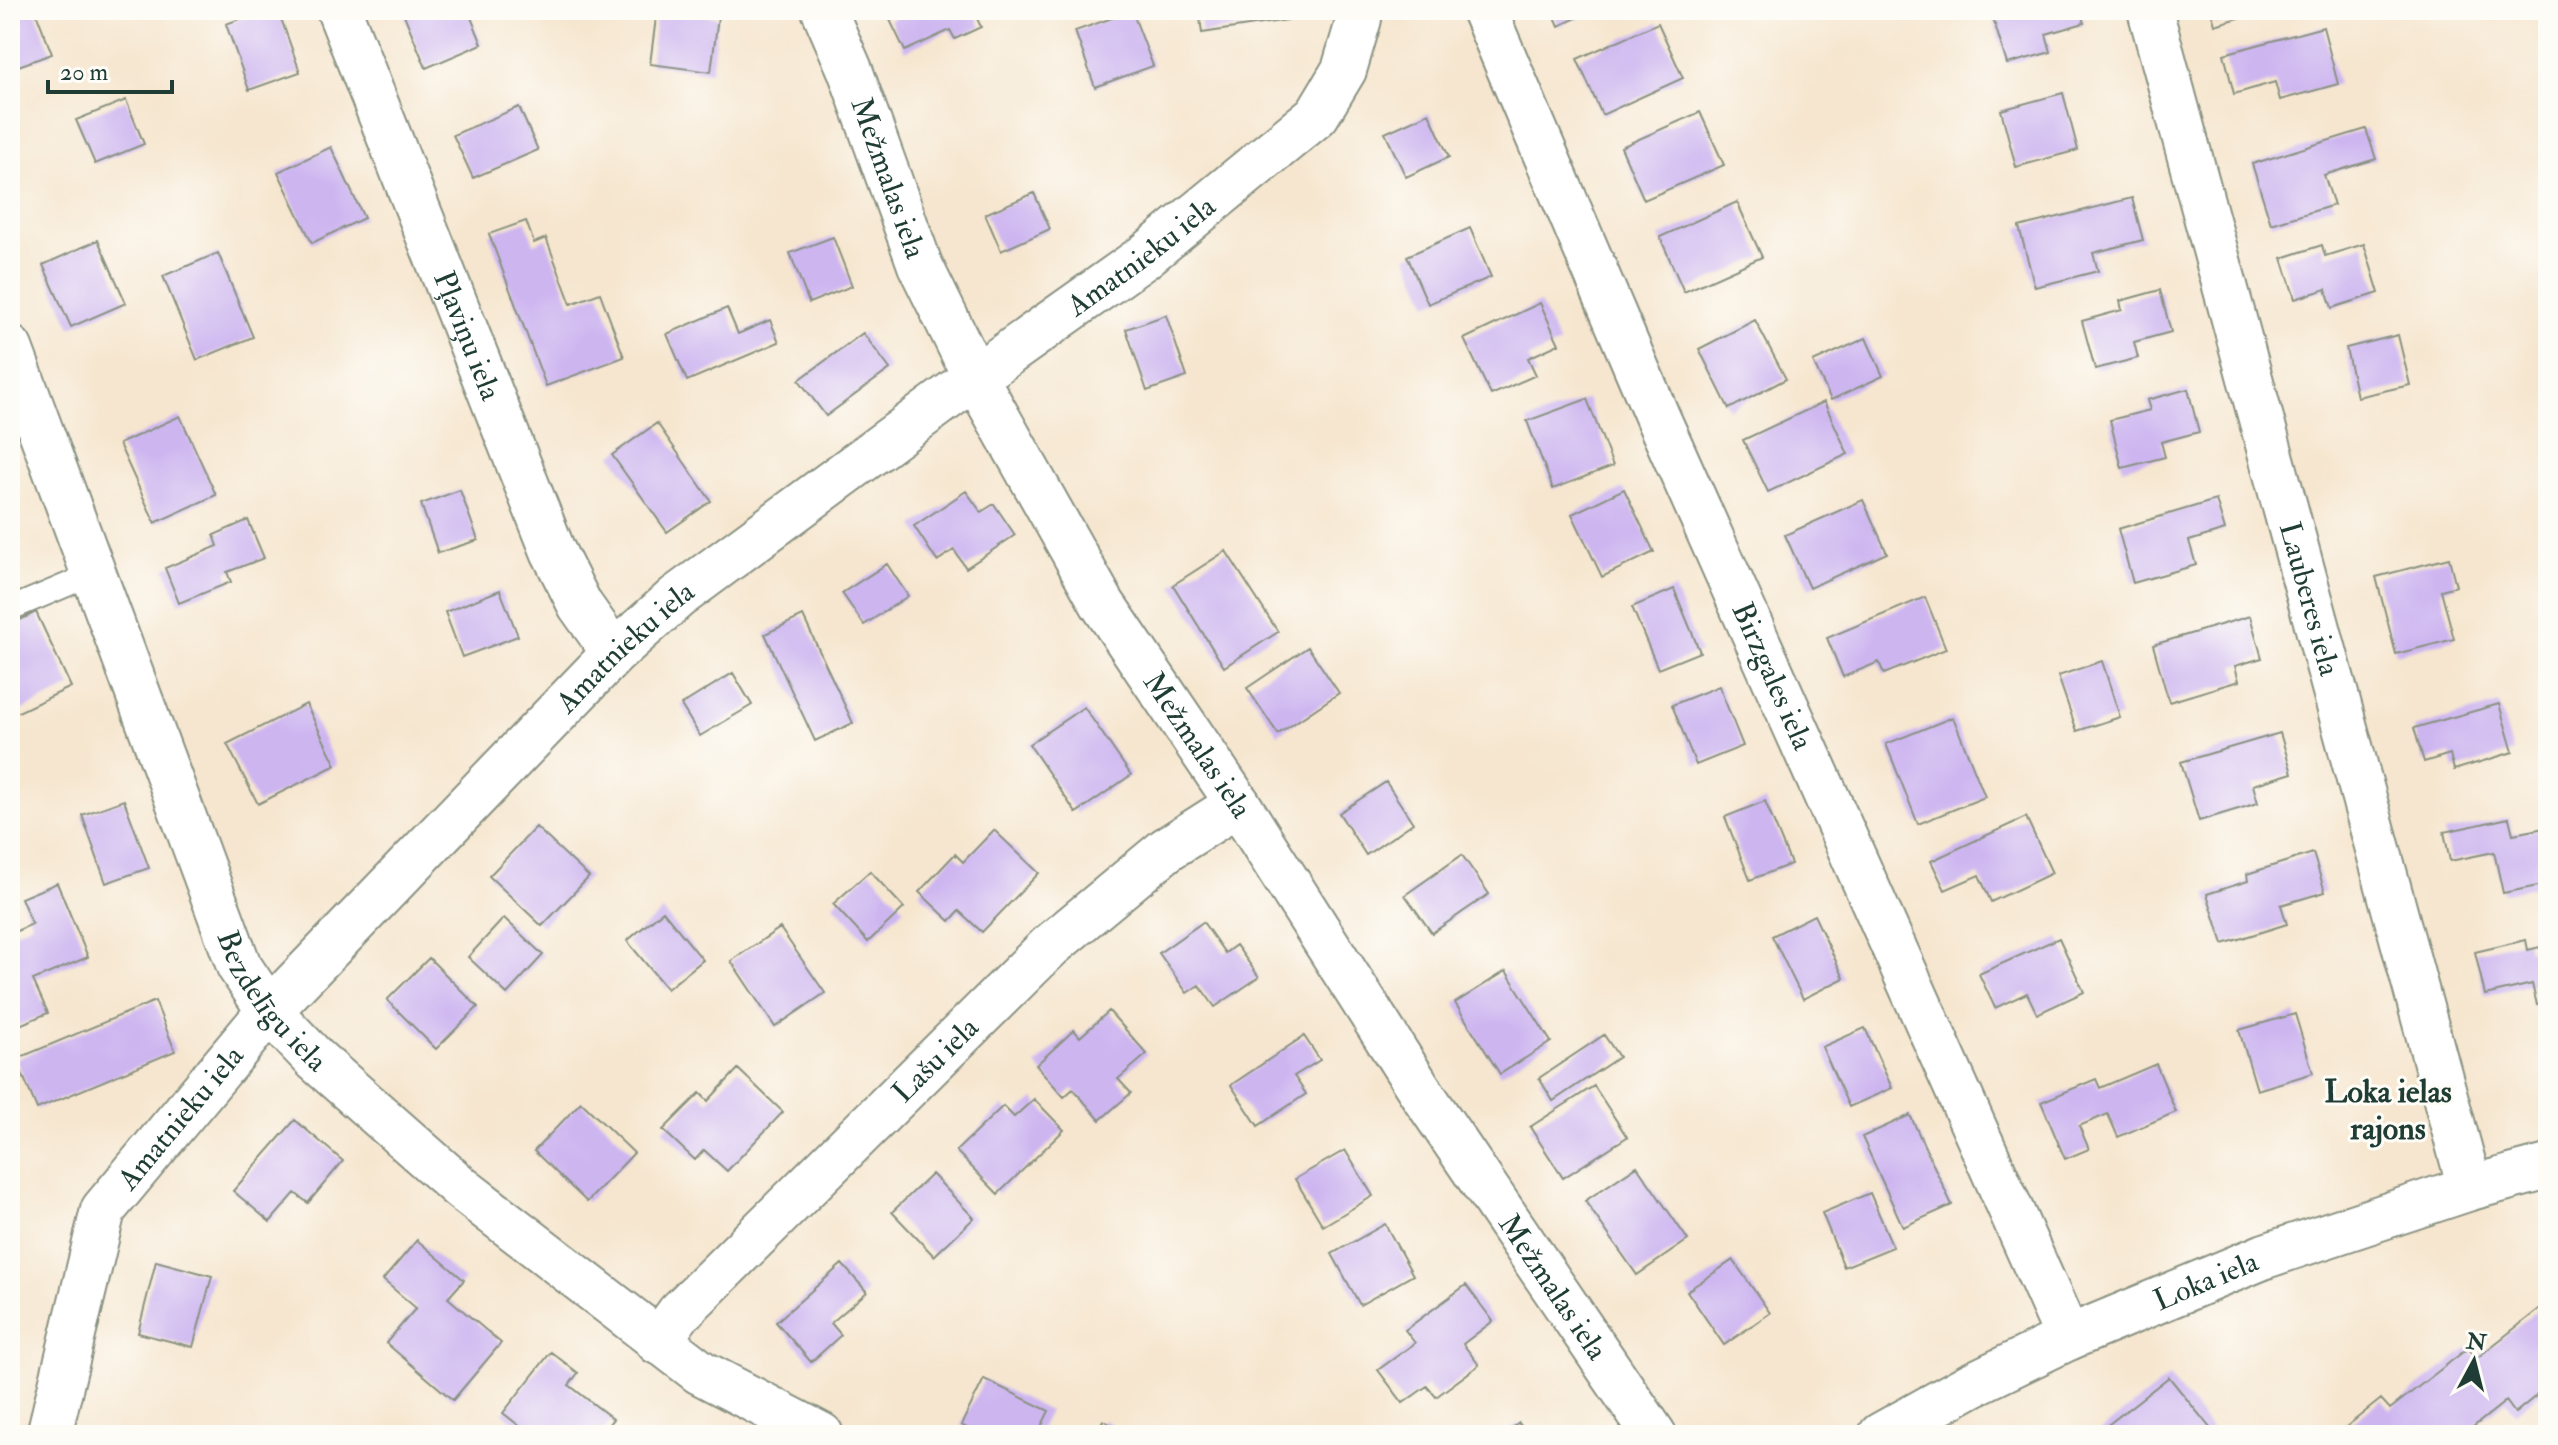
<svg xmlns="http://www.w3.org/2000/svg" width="2558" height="1445" font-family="'IM FELL Double Pica',serif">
<rect width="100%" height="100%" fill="#fdfcf7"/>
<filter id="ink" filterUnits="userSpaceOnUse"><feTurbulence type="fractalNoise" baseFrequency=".0125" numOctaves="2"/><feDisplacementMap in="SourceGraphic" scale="16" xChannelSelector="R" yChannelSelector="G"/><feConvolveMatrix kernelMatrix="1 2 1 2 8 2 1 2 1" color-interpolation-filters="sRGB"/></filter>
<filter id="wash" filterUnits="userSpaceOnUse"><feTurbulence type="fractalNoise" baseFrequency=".006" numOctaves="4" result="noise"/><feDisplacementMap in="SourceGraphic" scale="32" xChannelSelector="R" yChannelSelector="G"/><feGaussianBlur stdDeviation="1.8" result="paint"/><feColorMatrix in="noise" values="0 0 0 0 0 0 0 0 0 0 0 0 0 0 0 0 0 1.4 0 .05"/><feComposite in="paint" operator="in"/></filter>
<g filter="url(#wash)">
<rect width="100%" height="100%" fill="#f6e6cf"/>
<g id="blocks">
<path fill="#cdb6f0" d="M10 10H35L52 54 10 69Z
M264 10H278L300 72 249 90 226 24Z
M402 10H468L482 44 426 68Z
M657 10 718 17 711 72 650 64Z
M910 10H973L981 27 955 39 950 30 905 51 890 20Z
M1199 10H1286L1288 20 1202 33Z
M1552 10H1594L1559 26Z
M2008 10H2080L2084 23 2046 34 2051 52 2007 64 1992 15Z
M2211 10H2263V11L2215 25Z
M1132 11 1153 66 1095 87 1075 31Z
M1658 23 1683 78 1602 115 1577 59Z
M2323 27 2338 84 2280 100 2275 82 2234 94 2224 54Z
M2063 93 2078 150 2016 167 2001 110Z
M126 100 144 144 95 164 76 120Z
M519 107 538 150 473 178 453 135Z
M1700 112 1724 165 1644 200 1621 147Z
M1429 113 1449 157 1406 177 1385 133Z
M2366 129 2376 159 2324 175 2334 205 2271 224 2252 164Z
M331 147 364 218 312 243 278 172Z
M1034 193 1050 229 1001 251 985 214Z
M2132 198 2143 240 2093 253 2098 271 2035 287 2019 227Z
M1737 202 1762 257 1684 292 1660 237Z
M526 221 534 243 546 238 571 304 600 293 624 357 546 386 489 234Z
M1470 228 1491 277 1428 304 1407 256Z
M833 237 852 286 809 303 790 253Z
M98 240 126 303 71 327 43 265Z
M2364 244 2379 293 2332 308 2326 289 2295 299 2282 258 2322 245 2325 256Z
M218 253 253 337 197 360 163 276Z
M2160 290 2171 332 2134 342 2138 358 2095 369 2082 321 2122 310 2120 301Z
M1540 303 1559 344 1528 358 1536 375 1491 395 1464 339Z
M727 308 738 334 770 320 779 342 687 381 667 334Z
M1166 315 1187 377 1147 391 1126 329Z
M1755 320 1786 379 1729 409 1699 349Z
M863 333 890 369 826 416 799 380Z
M2398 335 2410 385 2357 397 2346 348Z
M1866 338 1883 376 1831 400 1813 362Z
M2188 389 2199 432 2161 442 2165 457 2122 468 2110 420 2150 410 2147 400Z
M1587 399 1613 466 1553 489 1527 421Z
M1824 402 1848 454 1768 492 1743 440Z
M180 416 216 495 155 523 119 444Z
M657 423 711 501 667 532 612 455Z
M1624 489 1654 552 1602 577 1572 514Z
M460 490 478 540 438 553 421 504Z
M966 491 981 512 994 504 1015 535 966 568 954 550 937 561 914 526Z
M1863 500 1887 553 1809 588 1785 535Z
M2216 500 2225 530 2189 541 2196 565 2133 583 2118 529Z
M248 520 264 558 227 572 231 582 179 603 165 568 218 546 214 535Z
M1226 551 1278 632 1224 667 1173 585Z
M2449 558 2456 586 2441 590 2454 639 2396 654 2376 577Z
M887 564 908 596 864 625 842 593Z
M1674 589 1700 652 1658 669 1632 607Z
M500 590 518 636 462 657 445 612Z
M1925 597 1946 649 1884 674 1879 662 1843 677 1827 638Z
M36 612 71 687 10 716V625Z
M803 616 853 723 815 741 765 634Z
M2250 616 2262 658 2235 666 2239 681 2169 702 2153 645Z
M1308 647 1339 693 1278 734 1247 688Z
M2102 661 2120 717 2077 731 2058 676Z
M733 673 752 705 700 736 681 705Z
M1719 686 1743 746 1696 765 1672 705Z
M306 704 336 765 258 804 227 744Z
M2499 704 2513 752 2454 770 2450 754 2424 762 2414 728Z
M1084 707 1131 775 1076 813 1029 744Z
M1953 717 1985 797 1918 824 1886 744Z
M2280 733 2292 773 2253 785 2258 803 2199 821 2181 762Z
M1386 782 1413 823 1366 855 1339 813Z
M124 800 149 868 106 883 82 815Z
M1765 801 1791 864 1750 880 1725 817Z
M2026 817 2052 873 1991 902 1979 875 1945 890 1931 861Z
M2509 818 2513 834 2545 828 2548 843V884L2503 893 2494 852 2450 861 2444 832Z
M536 827 589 877 542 926 489 876Z
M994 830 1039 873 982 932 959 911 950 921 919 892 955 854 963 862Z
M2313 853 2325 892 2281 905 2287 924 2223 944 2207 894 2248 881 2247 874Z
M1462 855 1489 894 1432 933 1405 895Z
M870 871 904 908 868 942 833 904Z
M57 883 88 957 33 980 48 1013 10 1029V934L32 924 21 898Z
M663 911 703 960 667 989 627 941Z
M1814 915 1844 978 1803 999 1772 936Z
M504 918 543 955 507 994 468 957Z
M1203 922 1225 953 1236 945 1259 977 1215 1007 1199 985 1187 993 1159 953Z
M780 928 825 993 775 1027 731 961Z
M2059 938 2084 992 2037 1014 2027 993 1995 1008 1979 974Z
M2526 940 2528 950 2548 945V1002L2537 1005 2532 984 2485 995 2475 952Z
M429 958 478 1007 436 1049 387 1000Z
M1506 971 1551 1042 1500 1074 1455 1003Z
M155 1001 175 1051 37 1109 16 1059Z
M1109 1011 1147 1054 1118 1079 1131 1093 1100 1120 1073 1089 1064 1097 1036 1065 1074 1030 1080 1037Z
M2295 1014 2313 1073 2257 1090 2239 1030Z
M1865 1028 1892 1088 1849 1107 1822 1047Z
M1604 1035 1619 1057 1553 1101 1539 1078Z
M1304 1036 1320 1060 1294 1076 1306 1094 1258 1126 1231 1085Z
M2156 1064 2176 1112 2118 1137 2108 1114 2079 1126 2089 1149 2065 1159 2041 1102 2096 1079 2100 1088Z
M738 1069 783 1112 727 1171 704 1150 695 1160 663 1130 700 1093 708 1101Z
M1594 1086 1627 1137 1563 1178 1530 1127Z
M1034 1099 1064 1130 998 1194 956 1151 1003 1106 1014 1117Z
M581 1102 634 1153 587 1202 534 1151Z
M1910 1115 1952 1205 1903 1227 1862 1137Z
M295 1120 343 1161 308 1203 295 1193 270 1222 233 1191Z
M1345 1150 1373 1196 1323 1226 1295 1179Z
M1637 1166 1688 1240 1637 1275 1585 1201Z
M932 1174 974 1218 934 1256 892 1212Z
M1870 1193 1893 1247 1844 1267 1822 1213Z
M1385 1224 1413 1275 1360 1305 1332 1254Z
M417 1240 464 1280 448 1298 501 1343 453 1400 386 1343 416 1308 383 1280Z
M1733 1260 1770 1313 1724 1345 1687 1291Z
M156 1261 212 1276 193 1347 138 1333Z
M842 1264 867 1292 831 1323 841 1335 811 1362 776 1322Z
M1466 1285 1493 1321 1463 1344 1479 1365 1436 1397 1427 1386 1403 1403 1378 1370 1415 1343 1405 1330Z
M2548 1302V1386L2515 1413 2506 1401 2463 1435H2336L2381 1399 2390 1409 2468 1348 2477 1358Z
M551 1352 578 1373 569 1385 613 1419 600 1435H531L503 1413Z
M2169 1377 2211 1429 2204 1435H2095Z
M984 1379 1049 1411 1037 1435H980L961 1425Z
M1103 1420 1130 1435H1095Z
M1519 1423 1528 1435H1503Z"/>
</g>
</g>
<g filter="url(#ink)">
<use href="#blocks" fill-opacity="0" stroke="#8a9282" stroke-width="2"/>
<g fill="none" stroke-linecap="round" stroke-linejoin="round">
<defs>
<path id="lane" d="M10 609 95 573"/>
<g id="street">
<path id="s1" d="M339 10 553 551 580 605 614 653"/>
<path id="s2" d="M824 10 850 70 920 265 975 377 1102 603 1238 804 1423 1095 1654 1435"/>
<path id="s3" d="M1484 10 1657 416 2068 1338"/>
<path id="s4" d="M2150 10 2470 1188"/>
<path id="s5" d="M10 348 239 966 269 1011 316 1060 461 1188 700 1372 821 1435"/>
<path id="s6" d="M658 1342 679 1313 1050 946 1167 849 1238 804"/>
<path id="s7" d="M49 1435 103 1210 269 1011 614 653 677 597 975 377 1144 257 1317 115 1344 70 1359 19 1357 10"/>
<path id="s8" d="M1881 1435 1971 1385 2068 1338 2265 1256 2470 1188 2548 1167"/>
</g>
</defs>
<use href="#lane" stroke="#8a9282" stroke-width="26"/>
<use href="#street" stroke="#8a9282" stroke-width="48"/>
<use href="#lane" stroke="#fff" stroke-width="22"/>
<use href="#street" stroke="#fff" stroke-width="44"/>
</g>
</g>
<g text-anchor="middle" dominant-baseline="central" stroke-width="6" stroke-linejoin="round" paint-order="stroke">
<g font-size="30" fill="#1f3d34" stroke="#fdfcf7">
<text stroke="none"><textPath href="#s2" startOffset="180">Mežmalas iela</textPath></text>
<text stroke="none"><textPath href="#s7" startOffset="1648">Amatnieku iela</textPath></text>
<text stroke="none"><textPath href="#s1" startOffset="350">Pļaviņu iela</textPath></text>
<text stroke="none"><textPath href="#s4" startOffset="610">Lauberes iela</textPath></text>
<text stroke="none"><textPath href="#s7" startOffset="1000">Amatnieku iela</textPath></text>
<text stroke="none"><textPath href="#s3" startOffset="726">Birzgales iela</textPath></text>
<text stroke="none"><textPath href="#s2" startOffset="828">Mežmalas iela</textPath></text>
<text stroke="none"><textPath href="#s5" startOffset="706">Bezdelīgu iela</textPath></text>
<text stroke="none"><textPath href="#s6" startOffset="396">Lašu iela</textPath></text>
<text stroke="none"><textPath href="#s7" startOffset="352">Amatnieku iela</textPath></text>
<text stroke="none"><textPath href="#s8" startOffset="360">Loka iela</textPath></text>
<text stroke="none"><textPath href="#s2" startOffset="1476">Mežmalas iela</textPath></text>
</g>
<g font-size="32" font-weight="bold" fill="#1f3d34" stroke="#fdfcf7">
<text x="2388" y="1092">Loka ielas<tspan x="2388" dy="37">rajons</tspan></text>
</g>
</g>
<rect width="2558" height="1445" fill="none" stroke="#fdfcf7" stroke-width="40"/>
<g transform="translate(2474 1361) rotate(7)" stroke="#fdfcf7" stroke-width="6" paint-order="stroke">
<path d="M0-6L14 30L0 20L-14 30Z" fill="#1f3d34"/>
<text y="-12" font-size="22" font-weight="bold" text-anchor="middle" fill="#1f3d34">N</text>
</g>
<path d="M48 80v12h124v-12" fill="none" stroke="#1f3d34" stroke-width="4"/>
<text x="60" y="80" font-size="24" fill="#1f3d34" stroke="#fdfcf7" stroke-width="6" paint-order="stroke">20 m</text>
</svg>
